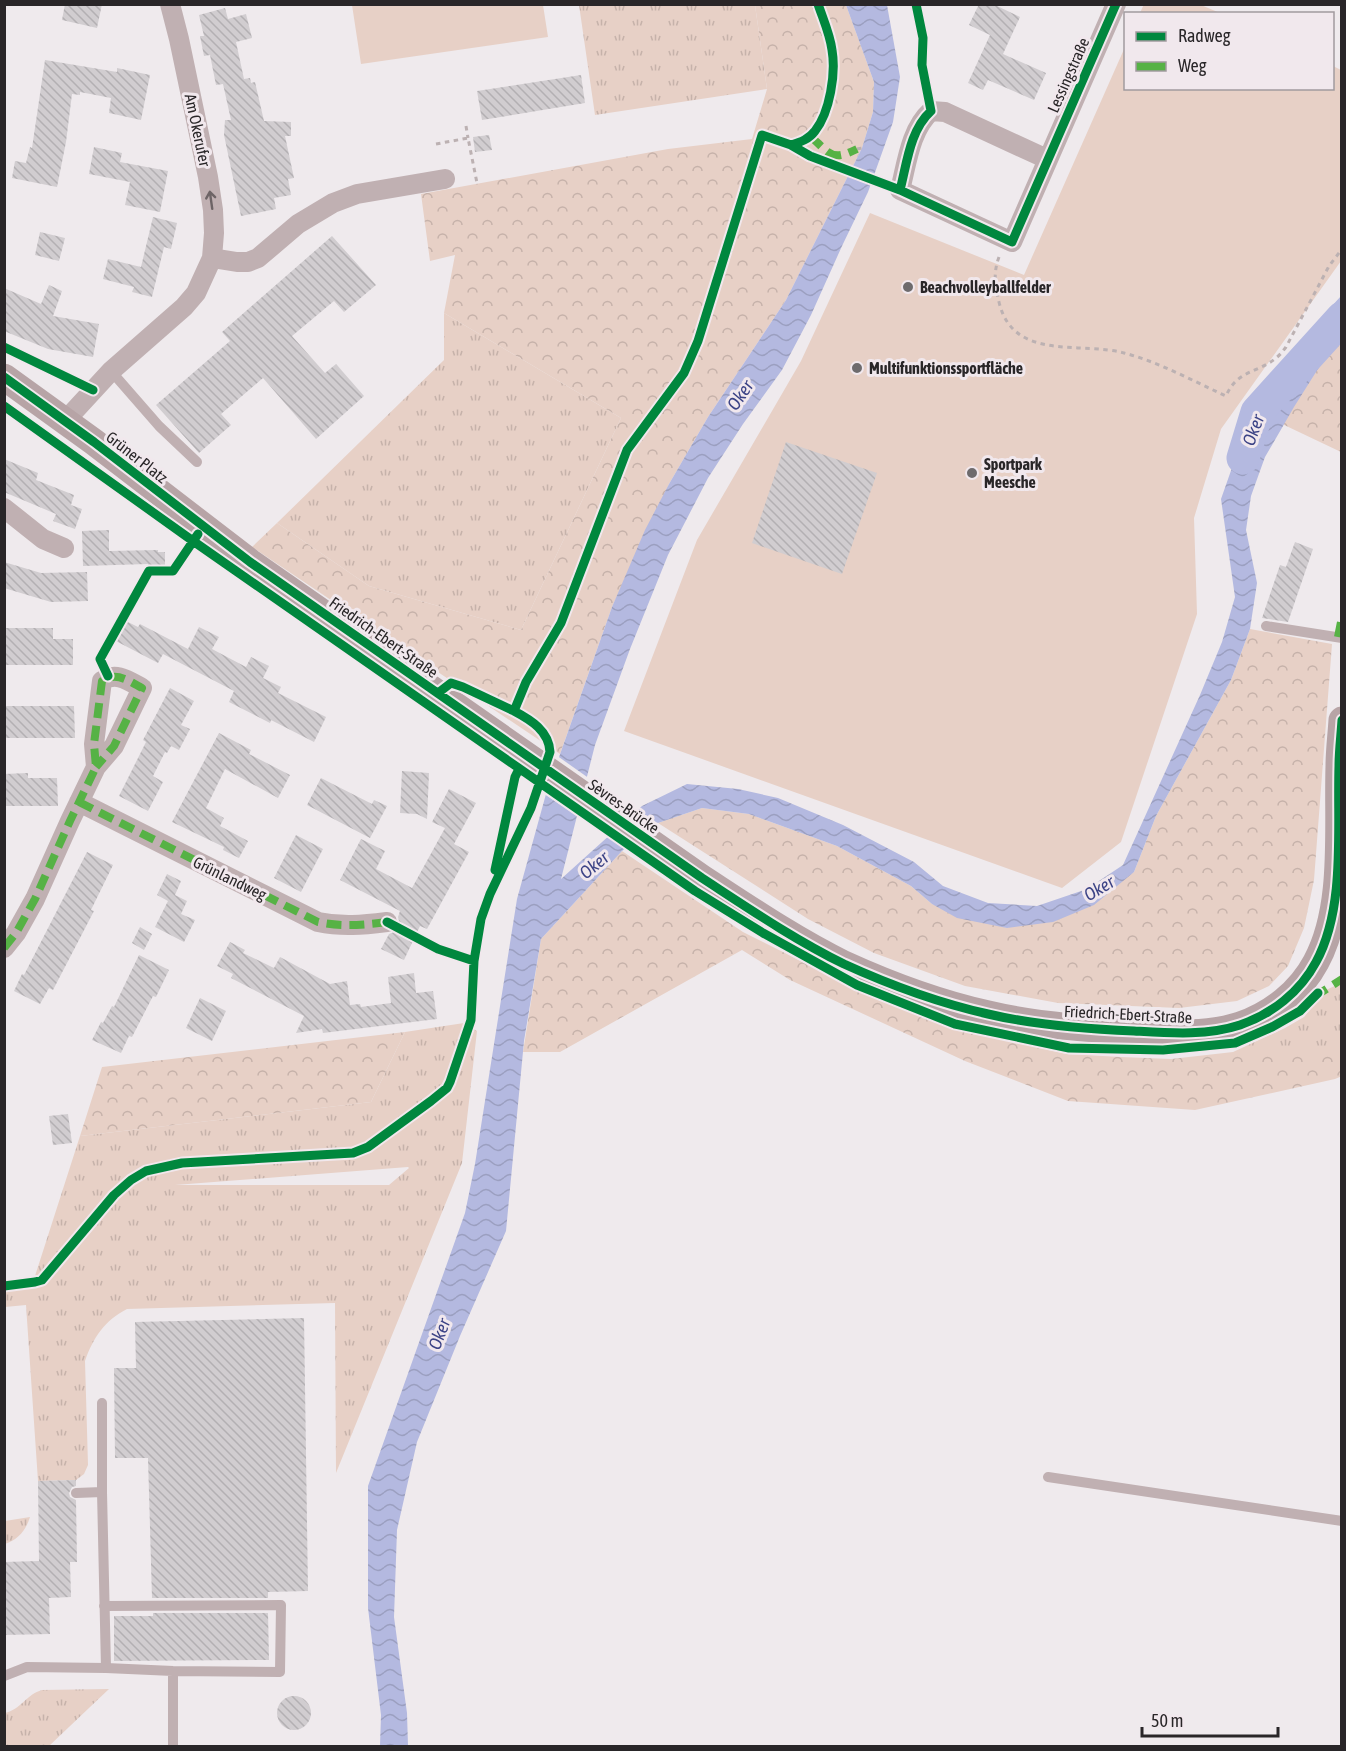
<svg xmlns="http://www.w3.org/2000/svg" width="1346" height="1751" font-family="'Asap Condensed',sans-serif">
<defs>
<pattern id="grass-tufts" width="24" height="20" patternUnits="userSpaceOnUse" patternTransform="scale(1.5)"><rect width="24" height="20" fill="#e7d0c6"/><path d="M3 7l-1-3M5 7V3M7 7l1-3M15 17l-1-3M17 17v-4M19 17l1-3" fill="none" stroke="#c6b2aa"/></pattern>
<pattern id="forest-crowns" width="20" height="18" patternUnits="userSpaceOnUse" patternTransform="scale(1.5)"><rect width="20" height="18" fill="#e7d0c6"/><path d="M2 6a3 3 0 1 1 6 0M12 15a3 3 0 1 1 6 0" fill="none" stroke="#c6b2aa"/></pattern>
<pattern id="water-waves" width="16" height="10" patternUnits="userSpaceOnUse" patternTransform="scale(1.5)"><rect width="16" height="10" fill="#b4b9e0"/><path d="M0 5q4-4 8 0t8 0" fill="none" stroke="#9b9fc0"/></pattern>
<pattern id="building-back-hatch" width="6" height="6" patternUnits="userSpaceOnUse" patternTransform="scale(1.5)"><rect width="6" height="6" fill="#d1cdd0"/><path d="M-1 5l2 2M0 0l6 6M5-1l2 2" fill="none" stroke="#b3b0b3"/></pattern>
</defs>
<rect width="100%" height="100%" fill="#efeaed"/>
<path fill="url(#grass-tufts)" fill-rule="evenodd" d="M579 5H755L767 89 595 115Z
M444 313 621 418 521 630 369 586 277 523 444 360Z
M1341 983V1052H1233L1285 1028 1304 1017 1326 990Z
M464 1023 477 1031 462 1163 336 1473 335 1303 127 1309C105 1320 93 1338 85 1361L88 1465 84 1474 76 1480 38 1481 26 1305 5 1307V1281L35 1276 80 1136 371 1102 405 1032ZM409 1168 389 1185H175L408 1167Z
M30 1517C26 1530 18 1540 5 1544V1521Z
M109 1689 49 1746H5V1713C20 1710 27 1694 42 1690Z"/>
<path fill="url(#forest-crowns)" d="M755 5H846L874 82 873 112 862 148 786 300 708 417 669 484 612 607 560 754 252 547 277 523 369 586 521 630 621 418 444 313 455 255 430 261 421 194 668 149 752 139 767 89Z
M1341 318V452L1257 412Z
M1250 629 1332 644 1314 880 1304 928 1288 966 1269 986 1237 1001 1179 1008 1058 1003 965 986 874 953 808 919 658 823 702 808 749 814 837 846 911 886 932 904 1007 928 1134 872 1156 816 1231 680Z
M622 851 743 932 853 987 953 1029 1067 1054 1121 1057 1171 1059 1233 1052H1341L1342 1076 1335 1079 1195 1110 1068 1101 965 1061 790 980 742 950 560 1052H523L541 939Z
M405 1032 371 1102 80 1136 102 1067Z"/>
<path fill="#e7d0c6" d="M1144 4 1201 5 1220 13H1140Z
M352 5H543L548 37 361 64Z
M1125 47 1126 88H1332L1333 66 1341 70V261L1221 429 1194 518 1197 614 1121 842 1062 888 624 731 697 540 801 361 870 213 1024 275Z"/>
<path fill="url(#water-waves)" d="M846 5H887L900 77 893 122 868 192 842 246 811 315 782 370 743 424 708 478 668 555 630 649 595 745 561 879 642 806 687 784 738 789 778 798 843 825 914 862 943 886 988 903 1037 906 1087 889 1123 865 1200 695 1222 642 1235 597 1221 499 1246 428 1330 308 1341 296V336L1333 345 1294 407 1265 457 1251 496 1246 530 1257 583 1250 629 1231 680 1156 816 1134 872 1094 905 1053 922 1007 928 957 918 932 904 911 886 837 846 749 814 702 808 658 823 622 851 541 939 524 1041 506 1231 460 1336 417 1442 397 1530 394 1617 407 1713 408 1746H380L381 1715 368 1608V1486L465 1213 475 1164 517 899 546 794 612 607 645 530 669 484 708 417 786 300 862 148 873 112 874 82Z"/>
<path fill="#efeaed" d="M556 755 590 779 580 818 543 793Z"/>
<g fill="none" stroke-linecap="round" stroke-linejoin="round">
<path stroke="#b4b9e0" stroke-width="33" d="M1243 458 1257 412 1342 318"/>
</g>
<path fill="url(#building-back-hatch)" d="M65 4H102L97 28 62 20Z
M979 4H993L1020 17 1003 54 1046 73 1034 100 988 80 983 90 968 83 990 35 969 25Z
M225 8 228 19 246 14 252 38 236 42 244 79 250 78 251 83 255 82 264 121 291 122V136H285L294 178 288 179 291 195 274 198 276 209 241 216 224 135 225 120H231L223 84 216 85 210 55 204 56 200 36H204L199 15Z
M45 60 117 72V68L150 75 141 120 109 113 111 98 80 92V95L72 94 66 142 57 187 12 178 15 161 26 163 30 147 32 148Z
M581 75 585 103 482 120 477 91Z
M489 135 492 150 475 152 473 137Z
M94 147 122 153 120 162 168 171 160 212 125 205 130 182 89 174Z
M153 217 177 223 171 249 164 247 152 297 132 292 134 287 103 279 108 259 141 267Z
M40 232 65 238 59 261 35 255Z
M332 236 376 285 344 312 334 301 292 336 325 373 336 364 364 396 316 439 263 378 221 414 231 425 199 453 156 405 230 341 222 332Z
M49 285 62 291 53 316 99 324 93 357 48 349 4 331V288L41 304Z
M786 442 877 473 842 574 752 543Z
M4 459 38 473 36 480 74 495 71 505 82 509 75 529 53 521 56 514 4 492Z
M109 530V551L158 550V552H165V567H148V564L83 566 82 531Z
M1295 542 1313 549 1288 622 1262 618 1280 565 1286 567Z
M4 562 41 573 87 572 88 601 51 602 4 588Z
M124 620 138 627 140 624 188 649 199 627 219 637 212 649 246 667 251 657 269 666 263 678 281 687 278 693 326 717 314 742 271 720 270 723 229 702 234 691 163 654 158 663 114 640Z
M4 628H53V639H73V665H4Z
M170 688 194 701 181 725 190 729 179 750 171 746 167 753 165 752 153 776 163 782 148 811 119 796 146 742 143 740Z
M4 706H74L75 738H4Z
M219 733 251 750 249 754 290 775 278 798 225 769 206 808 224 818 220 826 248 841 239 858 223 850 224 847 172 822Z
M402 771 429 773 427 819 417 814 400 813Z
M28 773V778H57L58 806H4V774Z
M321 778 372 804 374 800 387 806 370 838 307 805Z
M449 789 476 803 454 844 469 852 427 929 420 926 404 960 381 949 389 934 394 932 398 927 399 921 398 917 400 911 340 880 361 839 385 851 376 869 412 888 445 828 432 822Z
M296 835 323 849 301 892 274 878Z
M87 852 113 865 91 910 94 911 53 990 49 988 40 1004 14 991 22 974 24 975Z
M167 874 181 881 175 895 187 901 181 914 195 920 184 942 155 927 168 901 157 895Z
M140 927 152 934 144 950 132 943Z
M230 942 245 950 243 953 274 968 280 957 330 984 347 981 350 1005 360 1004 361 1007 391 1003 388 977 414 973 416 993 433 991 437 1019 323 1033 322 1029 296 1033 304 1016 231 978 233 974 217 966Z
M139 955 169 970 156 997 153 996 132 1037 129 1036 121 1053 92 1040 101 1022 103 1023 112 1006 114 1007Z
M200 998 226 1011 212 1041 186 1028Z
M68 1114 72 1143 53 1145 49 1116Z
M304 1318 308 1591 268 1592V1598H152L148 1458H115L114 1368H136L135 1322Z
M76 1480V1486L72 1487 69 1493 70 1497 76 1500 77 1562H70L71 1597 49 1598 50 1634 4 1635V1562L39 1561 38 1481Z
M153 1613H268L269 1660 114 1661V1616H153Z
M277 1713a17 17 0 1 1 34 0a17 17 0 1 1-34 0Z"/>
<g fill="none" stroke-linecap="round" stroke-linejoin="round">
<path stroke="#bcb1b2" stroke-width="3" stroke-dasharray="4.5 4.5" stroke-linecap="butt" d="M916 4 923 38 922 65 928 94
M466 126 468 138
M436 144 468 138 477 183
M791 145C801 142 809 139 815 131 830 112 836 73 832 50 830 34 823 19 818 4
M791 145 810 156 883 184
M857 149 862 148
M999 257C993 273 995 286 999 302 1013 362 1081 341 1124 353 1159 362 1193 381 1226 396 1237 370 1258 373 1276 358 1280 355 1283 351 1286 347L1329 266 1342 249
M101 661 100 659 149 571H173L192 543"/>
<path stroke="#c0b0b2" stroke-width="10" d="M111 371 159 426 197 462
M1266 626 1342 638
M1048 1477 1342 1521
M76 1493 102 1492
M104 1606 281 1605 280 1672 173 1671 106 1668
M4 1676 27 1667 106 1668 102 1492V1403
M173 1746V1671"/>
<path stroke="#c0b0b2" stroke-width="20" d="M1047 159 945 112 931 111C910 130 907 163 900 190L1012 242 1116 4
M212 258 237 262H248L258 258 298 224 333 203 357 194 445 179
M65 421 111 371 184 307 196 293 212 258 214 233 213 210 208 177 179 39 170 4
M4 508 43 539 64 548
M79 802 318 922C342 927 363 925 387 922
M4 948 16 933 35 899 70 821 96 767 94 744 102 681C116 671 129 681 142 688L114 746 96 767"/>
<path stroke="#b7a4a6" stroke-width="27" d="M4 377 94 442 250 562 702 878C748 908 795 940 844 964 890 985 939 1003 988 1014 1034 1025 1087 1029 1134 1031 1169 1033 1207 1036 1240 1025 1272 1014 1300 992 1316 962 1346 907 1337 827 1339 766 1339 751 1341 736 1342 720"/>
<path stroke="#56b245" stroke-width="8" stroke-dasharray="15 8" stroke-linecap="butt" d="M810 136C831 154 830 162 857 149
M1338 637 1342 617
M79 802 318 922C342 927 363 925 387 922
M4 948 16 933 35 899 70 821 96 767 94 744 102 681C116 671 129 681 142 688L114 746 96 767
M1314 997 1342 979"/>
<defs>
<path id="cycleway" d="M791 145C801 142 809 139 815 131 830 112 836 73 832 50 830 34 823 19 818 4
M900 190C907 163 910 130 931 111L922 65 923 38 916 4
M4 347 93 390
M4 377 94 442 250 562 702 878C748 908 795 940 844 964 890 985 939 1003 988 1014 1034 1025 1087 1029 1134 1031 1169 1033 1207 1036 1240 1025 1272 1014 1300 992 1316 962 1346 907 1337 827 1339 766 1339 751 1341 736 1342 720
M4 406 193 541 695 891 763 933 857 985 955 1024 1069 1048 1163 1050 1235 1043 1272 1027 1300 1011 1318 993
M108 676 100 659 149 571H173L198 534
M438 693 451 683 463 687 514 711
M495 870 515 777 519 769
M387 922 438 949 474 961
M4 1286 35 1282 42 1280 114 1195 131 1180 146 1171 182 1163 353 1153 368 1147 431 1101 447 1088 450 1082 471 1020 474 961 481 919 490 894 531 808 550 752C549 731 531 720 514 711L526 682 561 623 627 450 684 373 698 341 762 135 791 145 810 156 900 190 1012 242 1116 4"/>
</defs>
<use href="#cycleway" stroke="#f1e8ed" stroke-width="13"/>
<use href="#cycleway" stroke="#00873e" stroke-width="9"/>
</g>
<defs><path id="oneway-shaft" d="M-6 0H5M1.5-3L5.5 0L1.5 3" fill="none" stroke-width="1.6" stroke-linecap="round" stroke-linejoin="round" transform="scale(1.5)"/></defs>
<use stroke="#6d6466" href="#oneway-shaft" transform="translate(211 200) rotate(-98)"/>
<g fill="#6e6b6d" stroke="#f1e8ed" stroke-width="2">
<circle cx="908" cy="287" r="6"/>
<circle cx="857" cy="368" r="6"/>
<circle cx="972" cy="473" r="6"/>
</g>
<g text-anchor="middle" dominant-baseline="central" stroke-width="6" stroke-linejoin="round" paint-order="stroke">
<g font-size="16" fill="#292628" stroke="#f1e8ed">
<text transform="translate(1068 75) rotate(-66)">Lessingstraße</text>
<text transform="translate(198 130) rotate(78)">Am Okerufer</text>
<text transform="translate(137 457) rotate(38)">Grüner Platz</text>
<text transform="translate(384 637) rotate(35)">Friedrich-Ebert-Straße</text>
<text transform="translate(624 806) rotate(35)">Sèvres-Brücke</text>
<text transform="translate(230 878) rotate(26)">Grünlandweg</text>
<text transform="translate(1128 1014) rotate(3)">Friedrich-Ebert-Straße</text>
</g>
<g font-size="16" font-weight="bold" fill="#292628" stroke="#f1e8ed" text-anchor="start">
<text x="920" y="287">Beachvolleyballfelder</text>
<text x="869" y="368">Multifunktionssportfläche</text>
<text x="984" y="464">Sportpark<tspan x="984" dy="18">Meesche</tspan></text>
</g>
<g font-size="18" font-style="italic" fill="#3c4386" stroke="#f1e8ed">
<text transform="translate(740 395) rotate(-56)">Oker</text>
<text transform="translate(1253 430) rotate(-70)">Oker</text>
<text transform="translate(594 865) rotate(-40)">Oker</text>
<text transform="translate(1099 888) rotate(-31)">Oker</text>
<text transform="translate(439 1334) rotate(-69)">Oker</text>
</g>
</g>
<rect width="1346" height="1751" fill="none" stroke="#292628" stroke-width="12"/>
<rect x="1124" y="12" width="210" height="78" fill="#f1e8ed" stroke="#a19a9e" stroke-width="1.5"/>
<rect x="1136" y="32" width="30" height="9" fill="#00873e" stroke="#a19a9e" stroke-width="1.5"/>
<text x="1178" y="42" font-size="18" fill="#292628">Radweg</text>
<rect x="1136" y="62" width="30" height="9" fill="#56b245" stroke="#a19a9e" stroke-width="1.5"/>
<text x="1178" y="72" font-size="18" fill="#292628">Weg</text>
<path d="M1142 1727v9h136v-9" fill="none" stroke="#292628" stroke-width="3"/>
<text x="1151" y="1727" font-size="18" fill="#292628" stroke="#f1e8ed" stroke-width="4.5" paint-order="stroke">50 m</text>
</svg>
